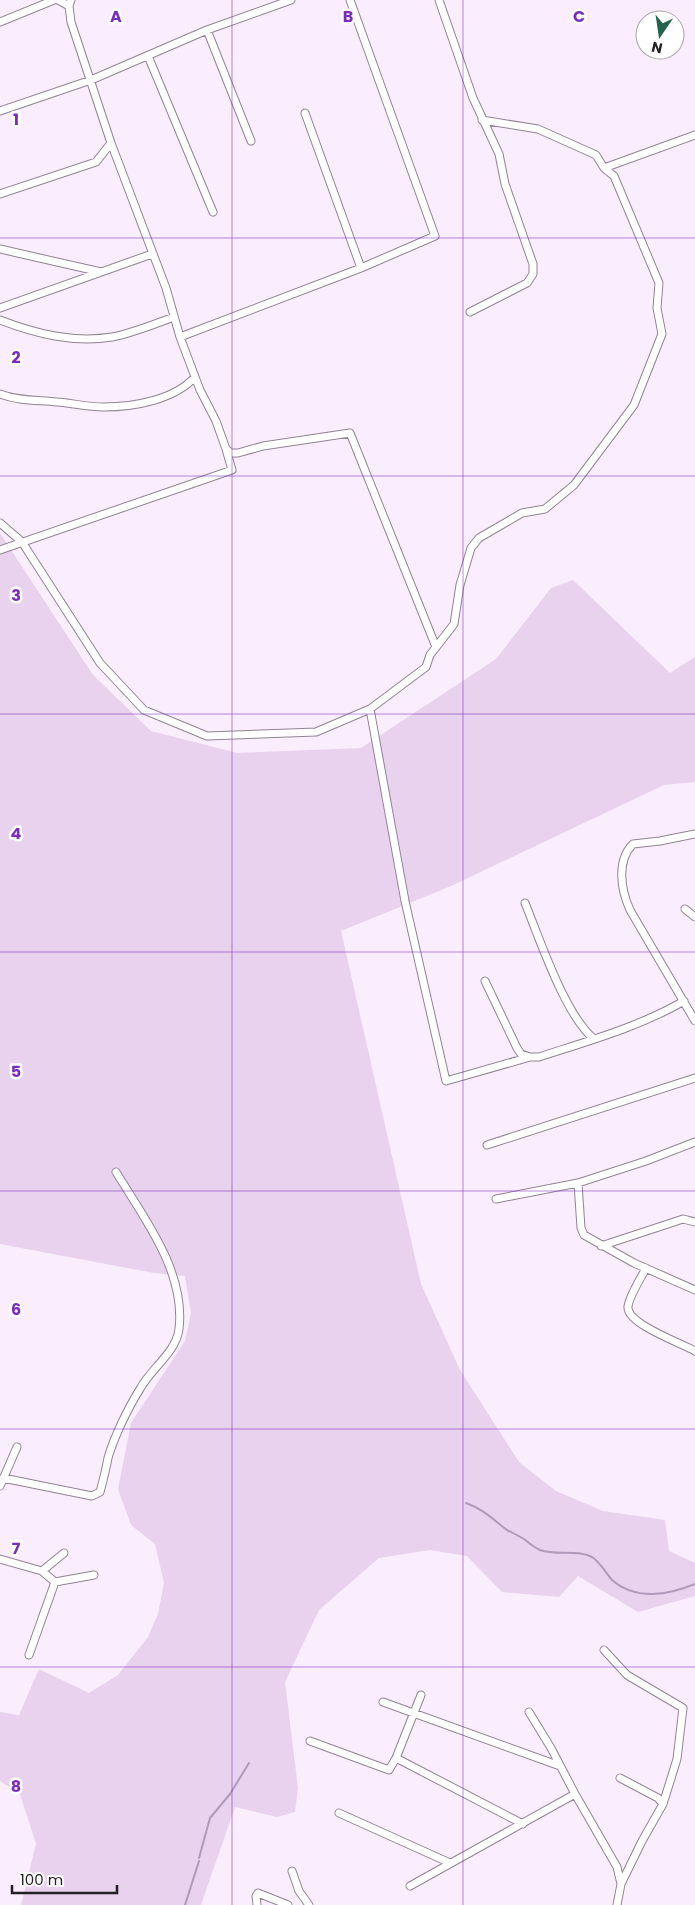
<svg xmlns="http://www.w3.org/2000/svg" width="695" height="1905" font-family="Poppins,sans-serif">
<rect width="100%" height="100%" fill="#faedfe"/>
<path fill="#e8d2ee" d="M0 533 93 675 151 731 237 753 361 748 496 659 551 588 573 580 670 673 695 657V782L664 785 451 886 341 931 421 1284 460 1370 519 1462 556 1491 603 1511 665 1520 669 1551 695 1563V1596L638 1612 578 1576 559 1597 502 1592 467 1556 430 1550 379 1558 319 1610 285 1682 298 1788 295 1812 277 1817 235 1807 201 1905H21L36 1844 20 1794 0 1781V1712L19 1715 39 1669 89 1693 118 1675 148 1637 158 1614 164 1583 155 1544 131 1525 118 1489 131 1423 185 1341 191 1313 185 1276 154 1273 0 1244Z"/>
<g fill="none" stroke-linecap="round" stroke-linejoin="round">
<path stroke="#b299b9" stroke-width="2" d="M466 1503C485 1510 492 1519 507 1530 513 1533 519 1536 524 1539 529 1543 533 1547 540 1550 556 1556 577 1549 592 1557 601 1563 605 1572 612 1580 636 1601 669 1595 695 1584
M199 1858 210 1818 230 1794 249 1763
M185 1905 199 1861"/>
<defs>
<path id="street" d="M58 0 69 6
M71 0 69 6 71 22 111 143 166 288 180 337 200 390 216 421 226 449 231 453H238L263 446 350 433 436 647
M439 0 473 98 499 154 505 184 533 264V274L527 283 470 312
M0 22 54 0
M207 30 251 141
M148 56 213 212
M0 111 91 80 207 30 291 0
M305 113 361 268
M482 120 538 129 596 155 604 168 614 176 659 283 657 308 662 334 634 405 574 485 545 509 522 513 479 538 471 548 460 585 454 624 430 655 426 667 370 709 405 901 446 1081 530 1057H539C588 1041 639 1027 684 1001
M604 168 695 135
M0 194 96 162 111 143
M0 249 101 272
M0 308 152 254
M0 320C36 334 73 343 112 337 133 333 154 324 174 317
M180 337 361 268 435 236 350 0
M0 394C18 401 38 400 57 402 72 403 87 407 103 407 134 407 174 400 195 377
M0 523 22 542 100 663 144 710 207 736 316 732 370 709
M0 550 232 470 226 449
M695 834 660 841 633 844C616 861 621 890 630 910L695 1021
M525 903C540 940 565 1015 594 1039
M685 909 695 917
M485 981 517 1048 521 1054 530 1057
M487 1145 695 1078
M578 1183 581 1228 584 1235 634 1263 695 1290
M496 1199 578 1183 646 1161 695 1142
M601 1246 683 1219 695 1222
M646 1268C641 1278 628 1298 628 1307 627 1324 681 1343 695 1351
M3 1478 92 1496 100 1492C103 1481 106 1469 108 1458 114 1437 128 1408 140 1389 151 1368 176 1353 179 1329 186 1272 144 1218 116 1172
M0 1486 17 1447
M0 1559 42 1571 55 1582 94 1575
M42 1571 64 1553
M604 1650 627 1675 683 1708 677 1759 663 1804 642 1841 621 1884
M29 1655 55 1582
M383 1702 560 1766
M529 1712 551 1748 575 1794 617 1867 621 1884 617 1905
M310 1741 389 1770 396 1758 523 1824
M396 1758 421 1695
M620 1778 658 1798 663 1804
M339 1813 450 1863
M292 1871 299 1891 309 1905
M410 1886 575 1794
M257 1905 256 1896 258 1893 288 1905"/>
</defs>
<use href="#street" stroke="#908493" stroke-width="9"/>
<use href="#street" stroke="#fff" stroke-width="7"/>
</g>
<path fill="none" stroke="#7b2cbf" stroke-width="1" stroke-opacity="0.55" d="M232 0V1905M463 0V1905M0 238H695M0 476H695M0 714H695M0 952H695M0 1191H695M0 1429H695M0 1667H695"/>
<g font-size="16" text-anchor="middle" font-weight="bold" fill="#7b2cbf" stroke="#fff" stroke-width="5" stroke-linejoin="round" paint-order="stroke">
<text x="116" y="22">A</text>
<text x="348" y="22">B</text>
<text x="579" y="22">C</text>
<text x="16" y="125">1</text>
<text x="16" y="363">2</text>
<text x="16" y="601">3</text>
<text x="16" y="839">4</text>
<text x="16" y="1077">5</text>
<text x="16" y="1315">6</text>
<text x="16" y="1554">7</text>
<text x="16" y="1792">8</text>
</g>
<g transform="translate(660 35) rotate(193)"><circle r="24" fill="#ffffff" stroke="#a7a5a8"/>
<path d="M0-4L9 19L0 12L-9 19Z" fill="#26634f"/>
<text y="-8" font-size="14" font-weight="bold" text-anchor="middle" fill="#231f25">N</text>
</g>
<path d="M12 1885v8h105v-8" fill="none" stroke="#231f25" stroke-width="2.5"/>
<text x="20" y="1885" font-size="15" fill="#231f25" stroke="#ffffff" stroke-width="4" paint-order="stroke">100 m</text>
</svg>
